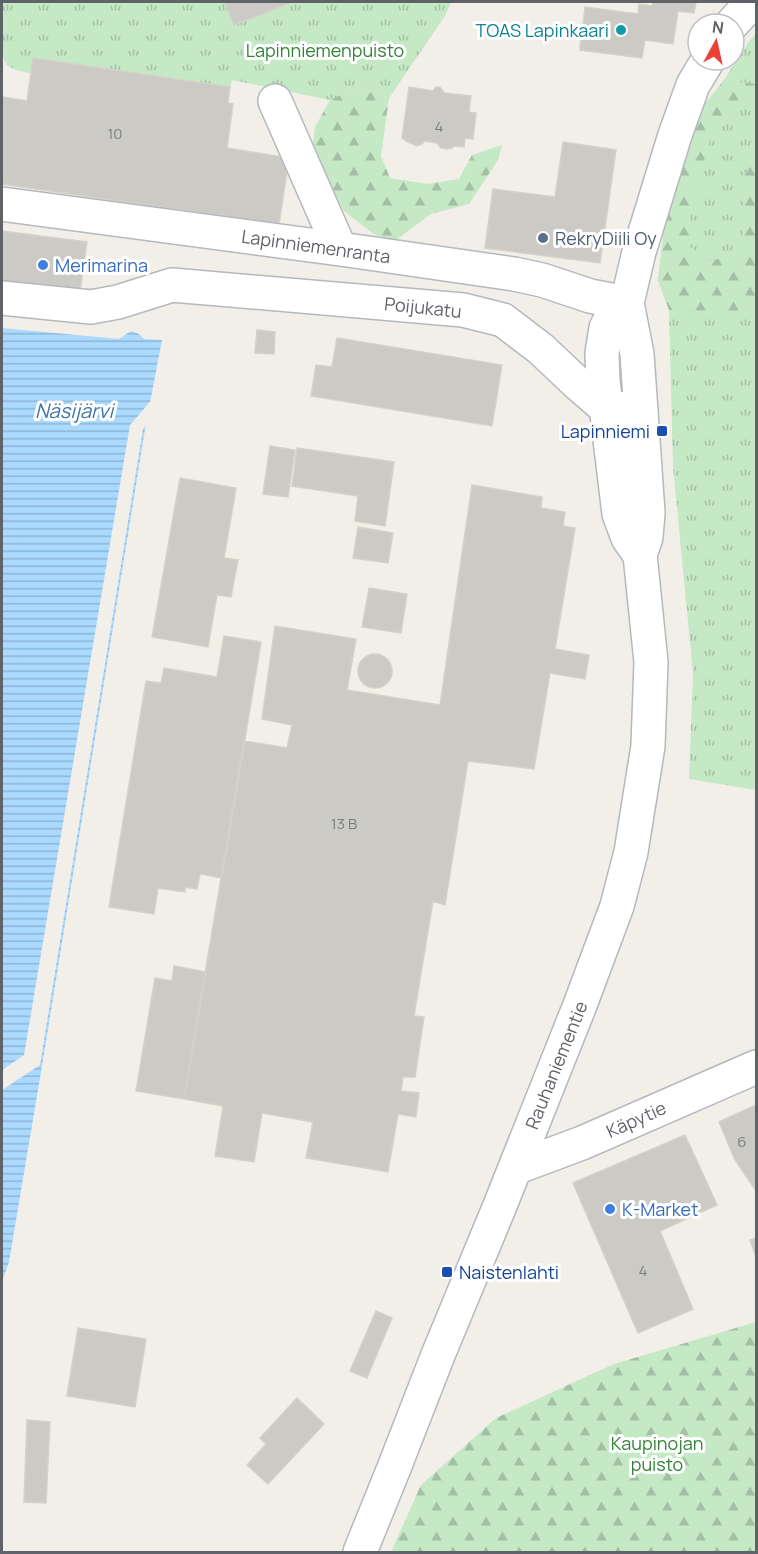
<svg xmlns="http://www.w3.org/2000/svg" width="758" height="1554" font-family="Manrope,sans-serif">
<defs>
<pattern id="grass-tufts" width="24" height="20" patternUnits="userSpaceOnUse" patternTransform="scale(1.5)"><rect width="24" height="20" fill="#c5e8c5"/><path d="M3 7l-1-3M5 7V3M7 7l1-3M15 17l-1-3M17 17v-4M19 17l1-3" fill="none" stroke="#a3c0a4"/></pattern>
<pattern id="forest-firs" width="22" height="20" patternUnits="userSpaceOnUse" patternTransform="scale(1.5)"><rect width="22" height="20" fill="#c5e8c5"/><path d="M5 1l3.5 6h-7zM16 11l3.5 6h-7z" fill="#a3c0a4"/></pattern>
<pattern id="water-rules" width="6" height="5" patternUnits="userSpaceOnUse" patternTransform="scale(1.5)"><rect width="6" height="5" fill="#aadaff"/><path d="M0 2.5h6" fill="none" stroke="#8eb4d2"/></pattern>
</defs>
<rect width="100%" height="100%" fill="#f1efe8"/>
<path fill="url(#grass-tufts)" d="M2 2H451L445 16 389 98 359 87 330 100 232 80 230 87 33 58 31 73C2 69 2 62 2 35 2 24 2 13 2 2Z
M756 34V790L689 779 693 673 673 467 669 310 658 280 664 230 704 105 724 80 749 41Z"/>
<path fill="url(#forest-firs)" d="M724 80 756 84V107L748 102 729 109 717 124 710 140 691 206 689 246 711 261 742 251 744 208 739 182 756 159V312L669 310 658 280 664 230 680 167 704 105Z
M359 87 389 98 381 156 390 178 427 184 459 179 472 155 502 145 498 160 469 204 431 214 396 240 375 235 344 211 326 180 313 143 315 127 330 100Z
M756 1322V1552H391L421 1485 496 1418 614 1364Z"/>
<path fill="url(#water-rules)" d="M2 328 119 339 131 331 139 334 144 339 162 340 145 429 43 1060 9 1262 2 1282Z"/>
<path fill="#f1efe8" d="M154 397 150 420 143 429 40 1065 2 1090V1070L24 1055 130 425Z"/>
<path fill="#cccac5" stroke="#d6d1c6" stroke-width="1.5" d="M225 2H292L234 25Z
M653 2H696L694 13 678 11 673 44 645 40 642 58 580 50 581 35 568 32 567 29 569 25 583 26 585 7 638 14 639 4 652 6Z
M33 58 230 87 228 103 233 104 227 148 289 158 279 224 2 184V97L27 101Z
M409 87 433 91 436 87H440L444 93 471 96 469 112 476 113 473 139 465 138 464 147 454 146 452 148 447 149 441 148 437 143 424 141 422 144 417 146 406 141 404 139 402 138Z
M563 142 616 150 600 263 485 248 493 189 555 197Z
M2 231 87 242 79 298 2 287Z
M257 330 275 332 274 354 255 353Z
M337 338 502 365 492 426 311 396 316 365 332 367Z
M270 446 295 450 288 497 263 494Z
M297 448 394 462 385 526 355 521 358 496 292 486Z
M180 478 236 488 224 558 238 560 231 597 217 595 208 647 152 637Z
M472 485 542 497 541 508 565 512 563 526 575 528 555 649 589 655 585 679 550 673 534 769 468 761 445 905 433 901 414 1016 424 1017 415 1077H403L401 1091 419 1093 416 1117 398 1114 388 1172 306 1158 313 1122 262 1113 254 1162 215 1156 223 1106 184 1099 244 741 287 748 292 725 262 719 275 626 356 639 347 690 440 705Z
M358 527 393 533 388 563 353 558Z
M369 588 407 594 401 633 362 627Z
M224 636 261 642 222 878 200 874 197 889 185 887V892L158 888 154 914 109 907 146 681 161 683 164 668 217 677Z
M358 671a17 17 0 1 1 34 0a17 17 0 1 1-34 0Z
M174 966 206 972 184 1099 136 1091 155 978 172 981Z
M756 1105V1191L735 1160 719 1122Z
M685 1135 717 1205 660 1231 693 1309 638 1333 573 1183Z
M756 1238V1257L750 1240Z
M376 1311 392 1318 367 1378 350 1371Z
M78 1328 146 1339 135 1407 67 1396Z
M297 1398 324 1424 268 1484 247 1465 266 1444 260 1438Z
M27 1420 50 1422 46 1503 24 1502Z"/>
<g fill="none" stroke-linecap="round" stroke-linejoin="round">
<defs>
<path id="minor" d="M732 24 752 2
M275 101 340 249
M2 204 340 249 514 274 542 280 590 296 627 303
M2 298 91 307 118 302 172 285 463 310 503 320 541 349 577 383 606 408 641 409
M627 303 612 316 606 328 602 353 603 381 619 514 628 538 640 555
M515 1168 582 1143 756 1067
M360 1552 394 1468 438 1355 499 1208 580 1005 617 906 631 852 648 746 651 662 640 555 646 537 648 513 637 354 627 303 639 252 675 135 693 85 708 60"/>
</defs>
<use href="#minor" stroke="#b5b8bc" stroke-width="36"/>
<use href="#minor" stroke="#fff" stroke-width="33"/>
</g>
<circle fill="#0f9aa8" stroke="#fff" stroke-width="2" cx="621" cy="30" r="6"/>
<circle fill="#5c6f8a" stroke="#fff" stroke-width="2" cx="543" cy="238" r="6"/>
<g fill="#3f7fe0" stroke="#fff" stroke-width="2">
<circle cx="43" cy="265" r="6"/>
<circle cx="610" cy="1209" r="6"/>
</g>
<g fill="#1a4fb4" stroke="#fff" stroke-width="2">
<rect x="656" y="425" width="12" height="12" rx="3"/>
<rect x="441" y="1266" width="12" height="12" rx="3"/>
</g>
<g text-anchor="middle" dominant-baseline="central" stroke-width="6" stroke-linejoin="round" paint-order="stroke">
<g font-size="15" fill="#7a7d7f">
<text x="439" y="126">4</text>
<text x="115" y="133">10</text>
<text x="344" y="823">13 B</text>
<text x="742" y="1141">6</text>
<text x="643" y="1270">4</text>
</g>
<g font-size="18" fill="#0d838f" stroke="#fff" text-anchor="end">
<text x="609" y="30">TOAS Lapinkaari</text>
</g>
<g font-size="18" fill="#348238" stroke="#fff">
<text x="325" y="50">Lapinniemenpuisto</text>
<text x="657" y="1443">Kaupinojan<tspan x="657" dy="21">puisto</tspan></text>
</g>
<g font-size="18" fill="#4e5e75" stroke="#fff" text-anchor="start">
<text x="555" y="238">RekryDiili Oy</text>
</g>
<g font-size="18" fill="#5f6368" stroke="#fff">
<text transform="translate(316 246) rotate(8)">Lapinniemenranta</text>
<text transform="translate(423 307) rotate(6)">Poijukatu</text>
<text transform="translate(556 1065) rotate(-68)">Rauhaniementie</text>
<text transform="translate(636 1119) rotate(-24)">Käpytie</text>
</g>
<g font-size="18" fill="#366cbe" stroke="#fff" text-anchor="start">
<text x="55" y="265">Merimarina</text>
<text x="622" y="1209">K-Market</text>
</g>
<g font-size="18" fill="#164399" stroke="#fff" text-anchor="end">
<text x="650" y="431">Lapinniemi</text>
<text x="459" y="1272" text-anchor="start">Naistenlahti</text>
</g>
<g font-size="20" font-style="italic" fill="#4174aa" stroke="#fff">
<text x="74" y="410">Näsijärvi</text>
</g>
</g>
<rect width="758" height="1554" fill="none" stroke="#5f6368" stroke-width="6"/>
<g transform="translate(716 42) rotate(8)"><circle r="28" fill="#ffffff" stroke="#bfc1c3" stroke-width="1.5"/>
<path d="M0-4.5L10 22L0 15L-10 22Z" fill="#ea4335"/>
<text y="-9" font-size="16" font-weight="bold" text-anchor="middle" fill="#5f6368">N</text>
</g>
</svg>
